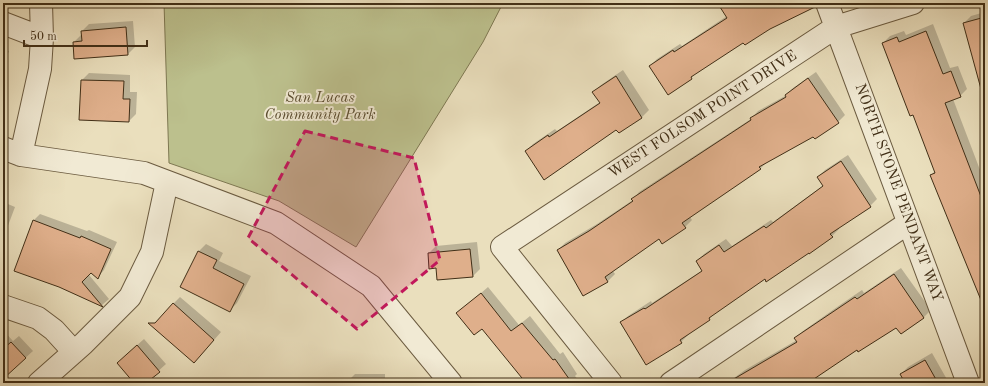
<svg xmlns="http://www.w3.org/2000/svg" width="988" height="386" font-family="'Old Standard TT',serif">
<rect width="100%" height="100%" fill="#eadfbd"/>
<filter id="stains"><feTurbulence type="fractalNoise" baseFrequency=".005" numOctaves="4"/><feColorMatrix values="0 0 0 0 .2 0 0 0 0 .09 0 0 0 0 .02 0 0 0 .5 -.17"/></filter>
<radialGradient id="worn" r=".72"><stop offset=".6" stop-color="#630" stop-opacity="0"/><stop offset="1" stop-color="#630" stop-opacity=".3"/></radialGradient>
<path fill="#bcc08d" stroke="#7e7852" d="M164 3H503L483 42 356 247 279 201 169 163Z"/>
<path fill="#0003" d="M80 3H114L80 4Z
M726 3H813L743 41 698 71 691 78 650 66 657 59 680 44 682 46 727 16 722 7Z
M985 12V71L964 23 971 16Z
M133 21 135 47 128 54 75 58 74 42 81 35H82V31L89 24Z
M933 24 950 68 958 66 967 89 960 96 953 99 985 183V314L981 304 982 302 931 175 935 171 913 114 883 43 890 36 904 31 906 35Z
M3 48 9 51 3 66Z
M623 70 649 110 642 117 619 132 617 128 526 151 533 144 555 129 557 131 600 102 594 92 601 85Z
M816 72 845 115 838 122 767 162 760 169 690 217 692 220 685 227 659 238 612 270 615 274 608 281 584 295 558 250 565 243 597 224 633 200 639 192 751 119 758 111 785 96 793 88Z
M89 73 130 75V92H137L136 114 129 121 80 119 82 80Z
M848 155 877 199 870 206 838 228 839 229 832 236 765 278 716 312 709 319 687 334 688 335 681 342 621 323 628 316 651 301 652 303 703 270 697 261 704 254 726 239 732 246 771 220 773 222 824 185 818 177 825 170Z
M3 202 15 207 3 239Z
M40 214 87 231 89 230 117 242 104 270 98 277 91 272 89 275 109 299 102 305 59 286 33 221Z
M477 242 480 269 473 276 437 267 429 253 436 246Z
M206 244 223 253 219 261 251 276 237 303 230 310 182 286 199 251Z
M901 268 931 310 924 317 901 333 897 326 857 349 809 381 810 383H727L745 370 797 340 796 338 803 331 840 305 862 290 864 293Z
M488 287 519 325 530 316 560 354 563 352 577 374 575 376 581 383H517L524 378 482 327 458 313Z
M180 297 221 332 201 355 173 304Z
M3 330 13 341 19 336 33 351 3 378Z
M144 339 166 364 145 383H135L125 356Z
M932 353 949 383H897L904 379 901 374 908 367Z
M355 374H385V383H348V381Z
M113 378 116 383H104Z"/>
<path fill="#dfaf8b" stroke="#412f17" d="M727 3H815V7L770 29 745 45 743 43 691 77 692 79 668 95 649 66 673 50 674 52 727 18 720 7Z
M985 17V88L981 89 963 23Z
M126 27 128 55 74 59 73 42 82 41 81 31Z
M926 31 943 74 951 71 961 97 945 103 985 207V310L930 175 935 173 913 115 910 116 882 43 897 37 899 42Z
M616 76 642 118 619 133 616 130 544 180 525 151 548 135 549 137 600 103 592 92Z
M808 78 839 123 815 139 813 137 759 167 761 169 682 223 686 228 662 244 659 239 605 277 608 282 583 296 557 250 589 231 633 201 631 199 751 120 750 118 786 97 785 95Z
M81 80 124 81 123 99H130L129 122 79 120Z
M841 161 871 207 830 234 833 237 809 254V253L766 282 765 279 709 318 710 320 680 340 682 343 646 365 620 322 644 308 645 309 702 271 696 261 719 245 724 252 764 226 766 228 823 186 817 177Z
M33 220 80 238 81 236 111 249 98 279 91 273 82 282 103 307 59 287 14 271Z
M470 249 473 277 437 280 436 268 429 269 428 253Z
M198 251 217 260 213 268 244 284 230 312 180 287Z
M894 274 924 318 901 334 896 328 858 352 857 350 808 383H727L797 342 794 338 855 297 857 299Z
M481 293 511 331 522 323 553 360 555 359 572 383H526L482 329 474 335 456 313Z
M173 303 214 340 194 363 148 323H155Z
M11 342 26 358 3 379V349Z
M137 345 160 372 146 383H134L117 363Z
M925 360 938 383H905L900 374Z"/>
<g fill="none" stroke-linecap="round" stroke-linejoin="round">
<defs>
<path id="minor" d="M827 3 968 383
M3 23 42 38
M3 148 21 155 144 173 276 223 371 286 451 383
M21 155 40 69 42 38 41 3
M3 306 38 318 54 330 74 352
M39 383 83 344 130 297 152 252 167 182
M611 383 502 247 836 27 913 3
M671 383 908 223"/>
</defs>
<use href="#minor" stroke="#6b5b40" stroke-width="24"/>
<use href="#minor" stroke="#f1ead4" stroke-width="22"/>
</g>
<path fill="#c2185b" fill-opacity="0.2" stroke="#c2185b" stroke-width="3" stroke-dasharray="8 5" stroke-linejoin="round" d="M305 131 414 158 440 260 357 329 248 238Z"/>
<g text-anchor="middle" dominant-baseline="central" stroke-width="4" stroke-linejoin="round" paint-order="stroke">
<g font-size="15" font-style="italic" fill="#5a4c2f" stroke="#f1ead4">
<text x="320" y="98">San Lucas<tspan x="320" dy="17">Community Park</tspan></text>
</g>
<g font-size="15" fill="#412f17" stroke="#f1ead4">
<text transform="translate(703 115) rotate(-33)">WEST FOLSOM POINT DRIVE</text>
<text transform="translate(898 193) rotate(70)">NORTH STONE PENDANT WAY</text>
</g>
</g>
<rect width="988" height="386" fill="none" stroke="#eadfbd" stroke-width="16"/>
<rect x="4" y="4" width="980" height="378" fill="none" stroke="#412f17" stroke-width="2"/>
<rect x="8" y="8" width="972" height="370" fill="none" stroke="#412f17"/>
<path d="M24 40v6h123v-6" fill="none" stroke="#412f17" stroke-width="2"/>
<text x="30" y="40" font-size="12" fill="#412f17" stroke="#f1ead4" stroke-width="3" paint-order="stroke">50 m</text>
<rect width="100%" height="100%" filter="url(#stains)"/>
<rect width="100%" height="100%" fill="url(#worn)"/>
</svg>
